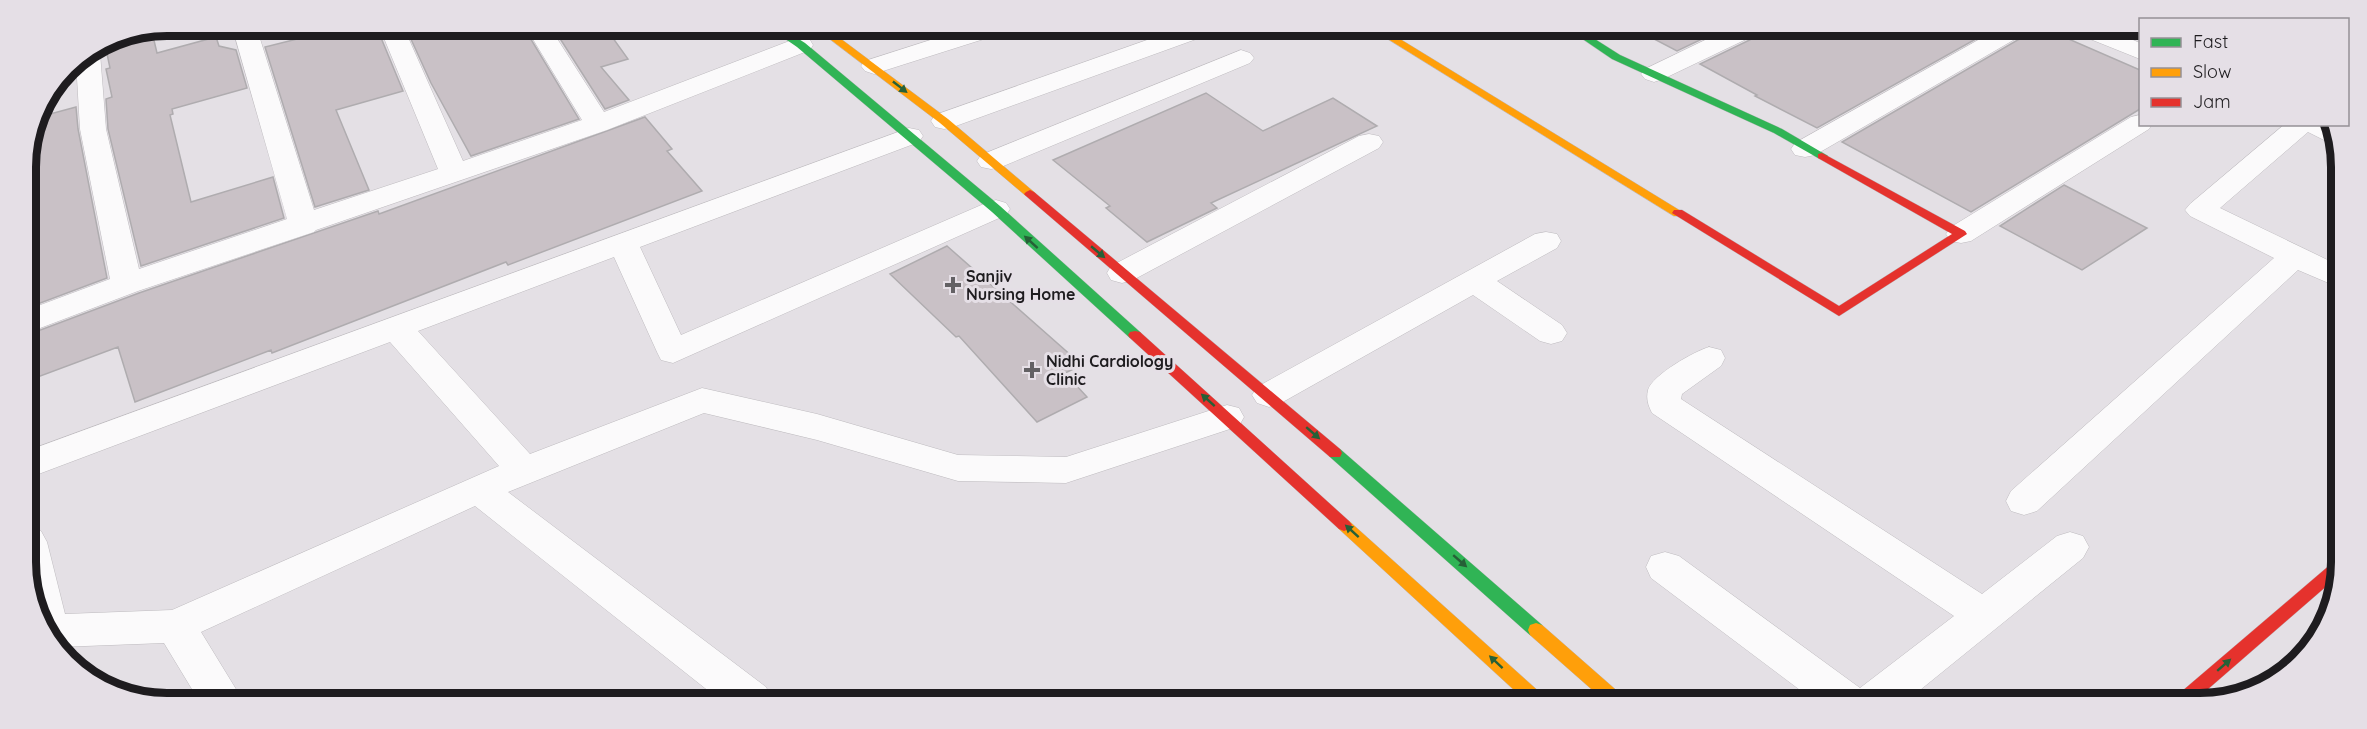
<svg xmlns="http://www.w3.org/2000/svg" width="2367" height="729" font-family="Quicksand,sans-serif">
<rect width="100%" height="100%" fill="#e4e0e5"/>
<path fill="#c9c1c6" stroke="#afacaf" stroke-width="1.5" d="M349 26H366L371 35 379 33 403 91 336 110 369 190 315 207 265 47Z
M405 26H450L454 33 479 26H523L579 119 471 156 431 83Z
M552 26 610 27V34L628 59 601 67 629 100 605 109Z
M1635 29H1723L1677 51Z
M1762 29H1902L1992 30 1817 128 1755 96 1757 95 1700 64 1758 36Z
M2027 30H2048L2140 70V109L1971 212 1842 142 2023 37Z
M152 32 157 53 216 37 219 46 236 50 247 88 172 109 173 114 170 115 191 202 273 177 284 218 141 266 108 129 106 99 112 97 106 69 110 68 105 44Z
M1206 93 1263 131 1333 98 1377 126 1211 203 1217 208 1147 242 1106 208 1110 206 1053 160Z
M76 107 78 129 107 278 27 308 26 158 35 118Z
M645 117 672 149 667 151 702 191 508 265 506 262 272 353 271 350 135 402 118 347 27 381V335L139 293 378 211 379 214Z
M2064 185 2147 228 2082 270 2000 226Z
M947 246 1082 365 1065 373 1087 397 1037 422 959 336 956 337 890 274Z"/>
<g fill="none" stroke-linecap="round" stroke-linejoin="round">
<defs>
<path id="street" d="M232 26H256L314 210 438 169 379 26H403L463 161 582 120 525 26H549L604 112 792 40 801 38 810 40 813 45 810 50 607 130 316 230 314 232 138 291 27 333V310L110 279 80 129 76 61 96 48 100 53 106 129 139 269 287 219Z
M971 27H1009L1006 32 883 71 874 74 865 71 861 66 865 61Z
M1181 28H1216L1213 33 953 127 944 129 935 127 931 121 935 115Z
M1728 29H1760L1757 34 1663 79 1654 82 1645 79 1641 74 1645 69Z
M1996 30H2025L2022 35 1815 155 1805 157 1795 155 1791 149 1795 143Z
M2077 30H2110L2140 43V59L2080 35Z
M1241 50 1250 53 1254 58 1250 63 1001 167 991 169 981 167 977 161 981 155Z
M2140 115V124H2152L2149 129 1971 241 1961 243 1951 241 1946 234 1951 227 2131 117Z
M2285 124H2331L2339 142 2326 141 2308 132 2220 208 2338 265V287L2298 270 2037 511 2024 515 2011 511 2006 501 2011 491 2274 258 2190 216 2185 210 2190 204Z
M909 128 919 130 923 136 919 142 640 247 681 335 986 203 996 200 1006 203 1010 209 1006 215 673 363 661 360 657 352 614 257 418 331 530 454 702 388 817 414 958 455 1066 457 1227 405 1239 408 1244 417 1239 426 1066 483 958 481 817 440 704 413 508 492 766 687 772 700H720L475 506 201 632 242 699H198L164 643 59 647 28 589V527L41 531 47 542 65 614 172 610 499 466 390 342 28 478 27 451Z
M1369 134 1379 136 1383 142 1379 148 1133 280 1122 283 1111 280 1107 273 1111 266 1359 136Z
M1546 232 1557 234 1561 241 1557 248 1497 281 1562 325 1567 333 1562 341 1551 344 1540 341 1473 295 1281 403 1269 407 1257 403 1252 395 1257 387 1535 234Z
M1709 347 1721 350 1725 358 1721 366 1682 394 1681 399 1982 594 2057 536 2070 532 2083 536 2089 547 2083 558 1904 703 1816 702 1651 578 1646 567 1651 556 1665 552 1679 556 1860 688 1954 616 1652 413C1648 405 1646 399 1648 390 1652 375 1695 351 1709 347Z"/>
<path id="fast" d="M768 27H780L805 43 1000 206 1140 332 1142 335 1140 338H1130L992 212 797 47Z
M1568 29H1579L1620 55 1782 129 1828 156 1822 159 1818 158 1774 133 1612 59Z
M1335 448 1340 449 1542 625 1544 630 1542 635 1536 637 1530 635 1330 457 1328 453 1330 449Z"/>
<path id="slow" d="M814 27H825L948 119 1034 192 1036 194 1034 196H1026L940 123Z
M1370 28H1382L1684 213 1682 216H1674Z
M1344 519 1349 521 1545 697 1547 702H1527L1339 529 1336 525 1339 521Z
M1536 623 1542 625 1624 697 1627 702H1606L1530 635 1528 630 1530 625Z"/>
<path id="jam" d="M1822 153 1965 231 1967 234 1839 316 1672 213 1674 210H1682L1839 306 1952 234 1818 158V154Z
M1030 190 1034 192 1340 449 1342 453 1340 457H1330L1026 196 1024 194 1026 192Z
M1135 331 1140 332 1349 521 1352 525 1349 529 1344 531 1339 529 1130 338 1128 335 1130 332Z
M2337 562V577L2192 703H2172L2174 698 2331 564Z"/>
</defs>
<use href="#street" stroke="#bebbbf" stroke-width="1"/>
<use href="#fast" stroke="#bebbbf" stroke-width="1"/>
<use href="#slow" stroke="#bebbbf" stroke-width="1"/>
<use href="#jam" stroke="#bebbbf" stroke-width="1"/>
<use href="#street" fill="#fbfafb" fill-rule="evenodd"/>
<use href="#fast" fill="#30b455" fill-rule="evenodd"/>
<use href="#slow" fill="#ff9f0a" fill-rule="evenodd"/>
<use href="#jam" fill="#e5322d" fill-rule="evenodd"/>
</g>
<defs><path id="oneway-solid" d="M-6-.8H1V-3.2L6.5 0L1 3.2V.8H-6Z" transform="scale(1.5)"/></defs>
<g fill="#266037">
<use href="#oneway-solid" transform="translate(900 87) rotate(38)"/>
<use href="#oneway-solid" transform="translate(1031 242) rotate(-138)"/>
<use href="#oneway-solid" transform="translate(1098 252) rotate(40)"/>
<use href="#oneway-solid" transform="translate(1208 400) rotate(-138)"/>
<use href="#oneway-solid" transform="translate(1313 433) rotate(41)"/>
<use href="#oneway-solid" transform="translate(1352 531) rotate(-138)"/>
<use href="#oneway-solid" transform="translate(1460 561) rotate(41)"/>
<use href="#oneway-solid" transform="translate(1496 662) rotate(-137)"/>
<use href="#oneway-solid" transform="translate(2224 665) rotate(-41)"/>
</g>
<g fill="#636164" stroke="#e5dfe6" stroke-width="2">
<path d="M950 276h6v6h6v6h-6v6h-6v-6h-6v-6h6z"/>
<path d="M1029 361h6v6h6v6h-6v6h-6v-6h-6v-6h6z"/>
</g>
<g text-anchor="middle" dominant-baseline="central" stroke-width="6" stroke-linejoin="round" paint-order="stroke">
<g font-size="16" font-weight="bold" fill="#1e1c1f" stroke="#e5dfe6" text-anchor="start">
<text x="966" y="276">Sanjiv<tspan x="966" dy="18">Nursing Home</tspan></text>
<text x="1046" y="361">Nidhi Cardiology<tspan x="1046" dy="18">Clinic</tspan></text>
</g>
</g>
<path d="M0 0H2367V729H0ZM167 36H2200A131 131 0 0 1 2331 167V562A131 131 0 0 1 2200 693H167A131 131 0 0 1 36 562V167A131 131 0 0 1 167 36Z" fill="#e5dfe6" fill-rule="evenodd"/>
<path fill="none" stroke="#1e1c1f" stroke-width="8" d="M167 36H2200A131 131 0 0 1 2331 167V562A131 131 0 0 1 2200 693H167A131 131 0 0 1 36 562V167A131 131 0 0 1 167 36Z"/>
<rect x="2139" y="18" width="210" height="108" fill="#e5dfe6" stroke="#959196" stroke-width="1.5"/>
<rect x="2151" y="38" width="30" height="9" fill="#30b455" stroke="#959196" stroke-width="1.5"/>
<text x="2193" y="48" font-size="18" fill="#1e1c1f">Fast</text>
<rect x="2151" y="68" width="30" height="9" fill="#ff9f0a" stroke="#959196" stroke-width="1.5"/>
<text x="2193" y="78" font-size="18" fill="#1e1c1f">Slow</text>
<rect x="2151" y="98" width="30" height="9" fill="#e5322d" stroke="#959196" stroke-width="1.5"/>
<text x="2193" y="108" font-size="18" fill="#1e1c1f">Jam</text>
</svg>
